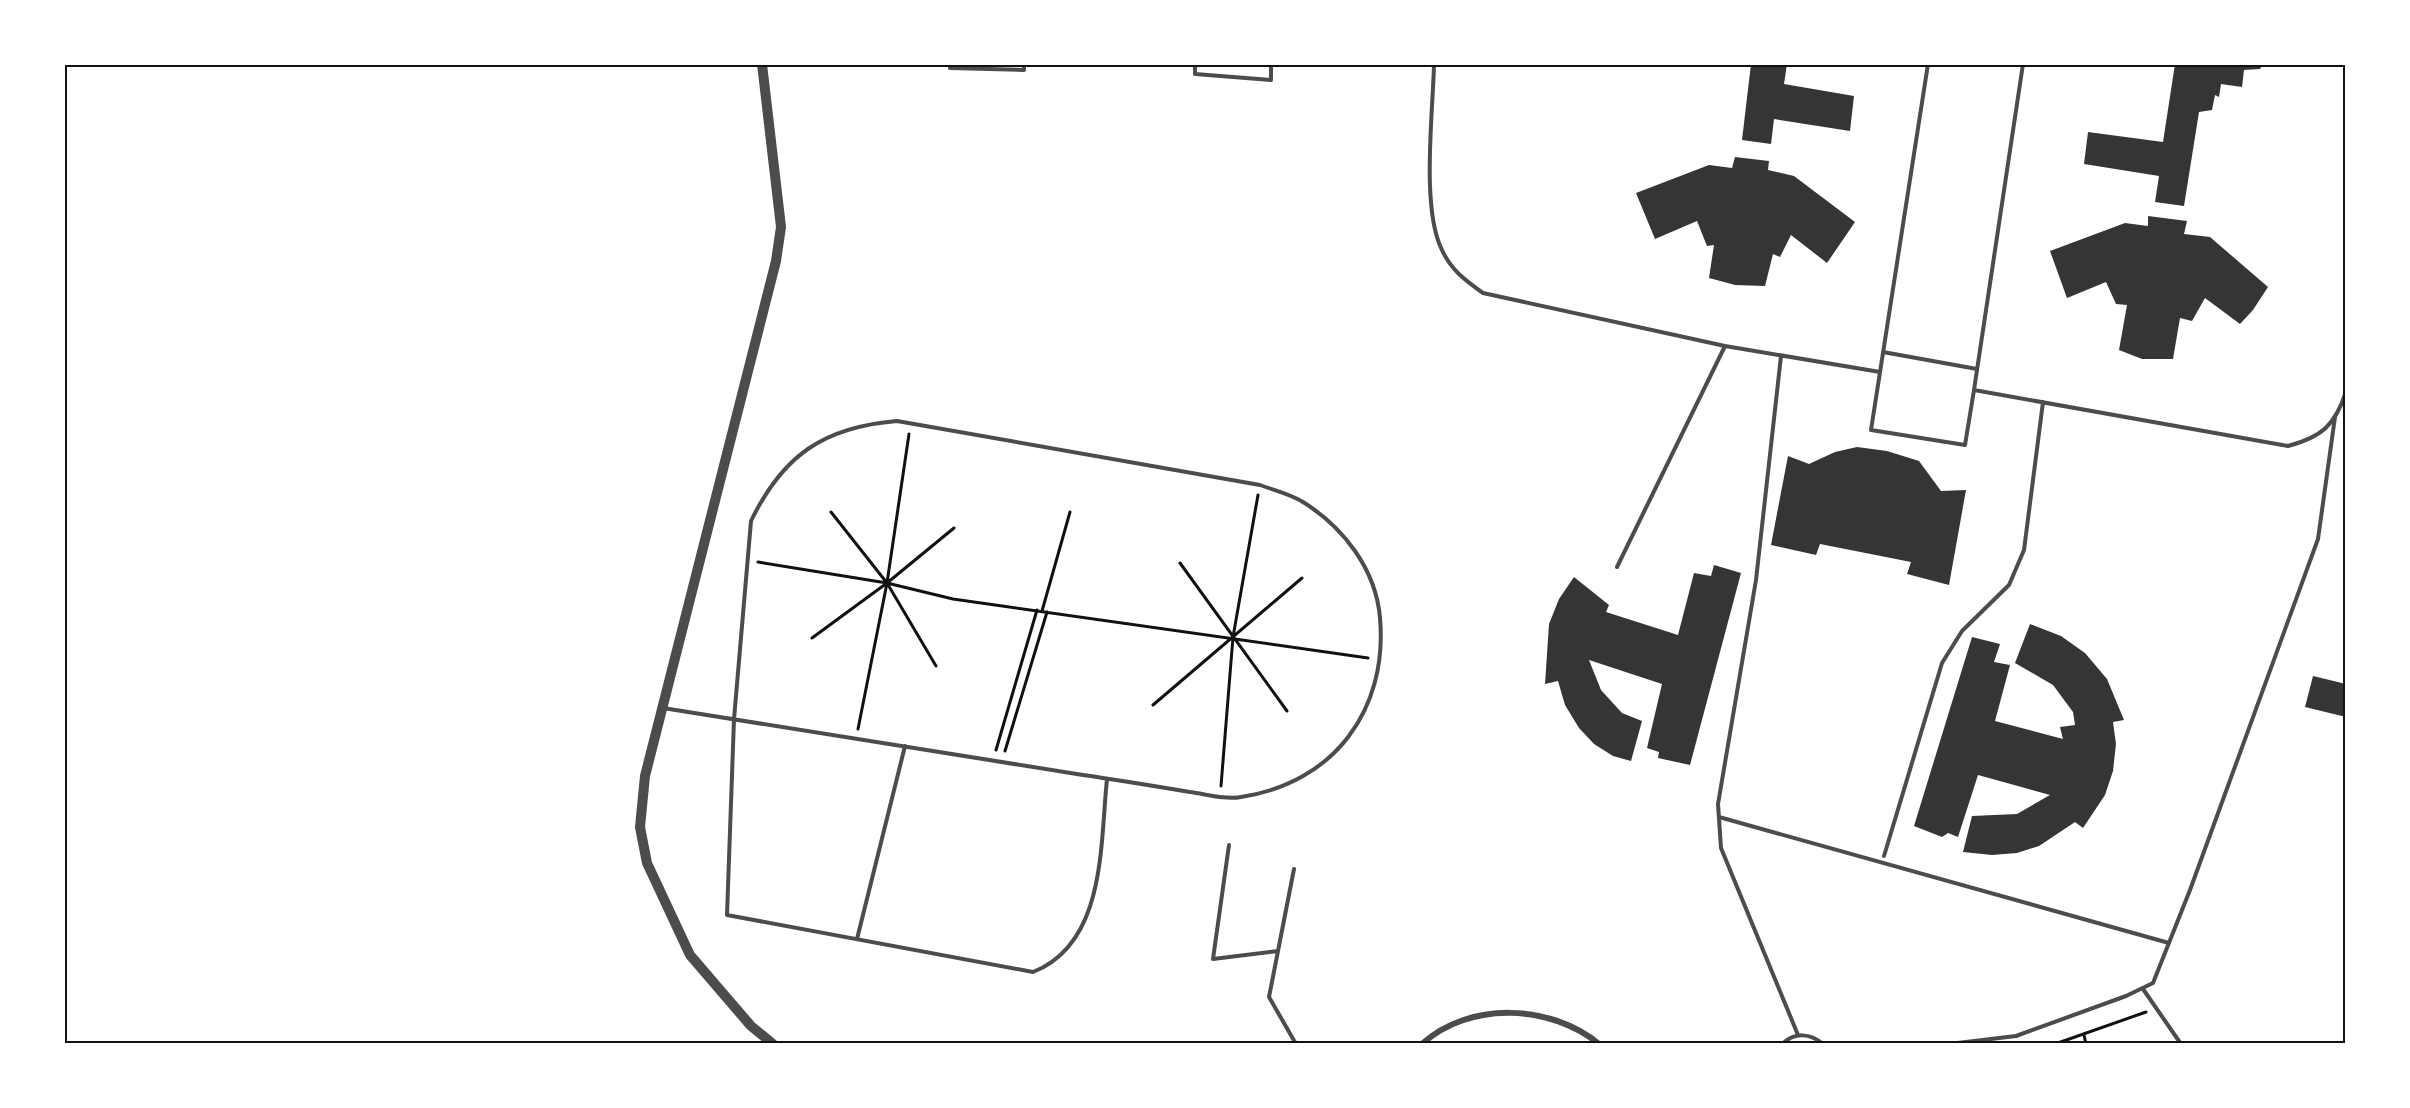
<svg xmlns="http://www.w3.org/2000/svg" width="2410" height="1108" font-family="Poppins,sans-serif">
<rect width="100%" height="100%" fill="#fff"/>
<path fill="#353535" d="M1751 64H1787L1784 84 1854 96 1850 131 1774 119 1771 144 1742 140Z
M2175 64H2263L2260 69 2244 70 2242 87 2221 84 2219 97 2215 95 2212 110 2199 112 2184 206 2155 202 2159 176 2084 164 2088 132 2163 142Z
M1735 157 1769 161 1768 170 1794 176 1855 222 1827 263 1791 235 1780 257 1773 254 1765 286 1735 285 1709 278 1714 245 1707 246 1697 221 1655 239 1636 193 1709 165 1732 168Z
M2148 216 2187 221 2184 234 2210 237 2268 287 2253 310 2240 324 2205 298 2192 321 2180 318 2173 359H2142L2119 350 2127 305 2116 304 2106 282 2067 298 2050 251 2125 223 2148 226Z
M1857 447 1887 451 1919 461 1941 491 1966 490 1949 585 1907 574 1911 562 1820 544 1816 555 1771 545 1788 456 1809 464 1835 452Z
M1714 565 1741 573 1690 765 1658 758 1659 752 1647 748 1662 684 1589 660 1601 690 1622 713 1642 721 1631 761 1613 756 1594 744 1579 728 1565 705 1558 681 1545 684 1549 624 1559 599 1574 577 1609 605 1606 612 1678 635 1694 573 1711 576Z
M2030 624 2061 636 2085 653 2107 679 2124 720 2113 722 2116 744 2113 771 2105 795 2083 828 2075 822 2039 846 2017 853 1992 855 1963 852 1972 816 2017 814 2050 795 1978 775 1958 837 1948 833 1942 837 1914 826 1972 637 2000 644 1994 662 2010 665 1995 721 2063 739 2060 727 2075 725 2073 712 2053 685 2015 663Z
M2313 676 2346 684V717L2305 707Z"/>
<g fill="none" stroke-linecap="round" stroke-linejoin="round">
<path stroke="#111" stroke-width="3" d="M831 512 887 583 936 666
M758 562 887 583 953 599 1368 658
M1180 563 1287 711
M1042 611 1070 512
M812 638 887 583 954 528
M1153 705 1302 578
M858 729 887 583 909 434
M996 750 1037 610
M1005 751 1047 612
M1221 786 1233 637 1258 495
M2084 1035 2086 1044
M2055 1044 2146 1012"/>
<path stroke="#4c4c4c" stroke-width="4" d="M950 64V68L1024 70V64
M1195 64V74L1271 80V64
M1434 64C1433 113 1421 208 1442 250 1451 270 1466 281 1483 293L1725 346 1880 372
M1928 64 1871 430 1965 445 1974 390
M2023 64 1974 390 2288 446C2322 437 2335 425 2346 392
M1883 352 1977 369
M1781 356 1756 580 1718 804 1721 848 1798 1035
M1617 567 1725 346
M663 708C803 730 943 752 1083 775 1118 780 1154 786 1190 792 1206 794 1225 800 1241 797 1334 783 1388 710 1380 618 1376 569 1343 527 1303 502 1290 494 1273 490 1260 485L897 421C824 427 783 455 751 521L734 719 727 915 1033 972C1106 943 1100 845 1107 779
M1719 817 2169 943
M1229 845 1213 959 1278 951
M1884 856 1942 663 1962 631 2009 585 2024 550 2043 402
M1294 869 1269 997 1296 1044
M857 939 905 746
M2143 989 2181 1044
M1782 1044C1795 1032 1810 1033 1823 1044
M1949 1044 2016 1036 2126 996 2153 983 2190 890 2318 539 2335 417"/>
<path stroke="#4c4c4c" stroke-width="6" d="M1422 1044C1469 1001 1551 1004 1599 1044"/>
<path stroke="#4c4c4c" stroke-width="10" d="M762 64 781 227 776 261 645 776 640 827 647 863 690 955 751 1026 773 1044"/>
</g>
<rect width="2410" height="1108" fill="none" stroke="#ffffff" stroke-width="132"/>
<rect x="66" y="66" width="2278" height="976" fill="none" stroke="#111" stroke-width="2"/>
</svg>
